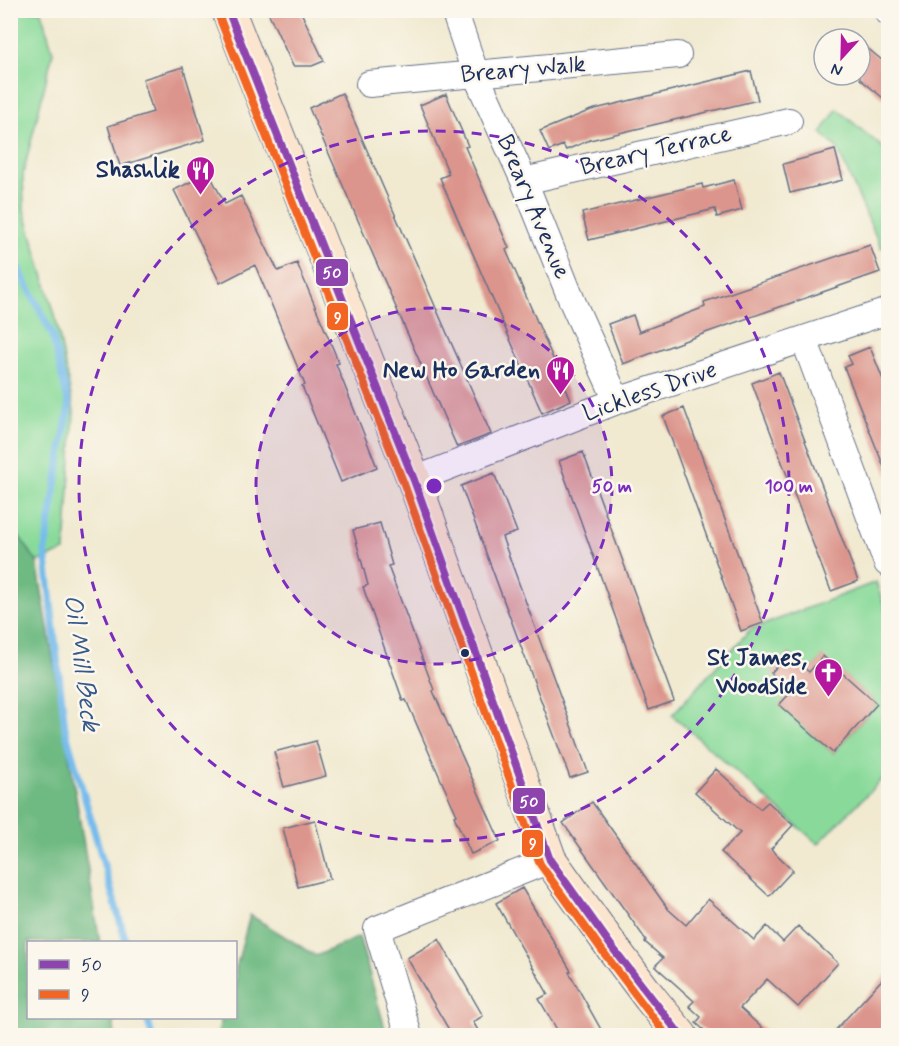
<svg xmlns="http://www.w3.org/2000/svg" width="899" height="1046" font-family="Mynerve,sans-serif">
<rect width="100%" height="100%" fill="#fbf7ec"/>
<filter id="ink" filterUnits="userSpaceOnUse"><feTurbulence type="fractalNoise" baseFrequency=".0167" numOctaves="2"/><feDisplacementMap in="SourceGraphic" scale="12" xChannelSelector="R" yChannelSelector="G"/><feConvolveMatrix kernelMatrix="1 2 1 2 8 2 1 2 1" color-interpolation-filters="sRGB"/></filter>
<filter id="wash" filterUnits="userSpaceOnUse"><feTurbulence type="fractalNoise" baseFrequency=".008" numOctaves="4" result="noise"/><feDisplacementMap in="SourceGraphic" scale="24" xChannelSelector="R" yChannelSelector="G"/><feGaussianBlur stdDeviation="1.35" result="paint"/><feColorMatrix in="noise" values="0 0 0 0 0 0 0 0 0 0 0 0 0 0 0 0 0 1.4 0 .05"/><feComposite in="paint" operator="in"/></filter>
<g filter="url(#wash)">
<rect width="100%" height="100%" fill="#f1ead1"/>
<path fill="#89da9a" stroke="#52847c" stroke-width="1.5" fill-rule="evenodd" d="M10 11H41L53 52 23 174 24 210 55 315 74 411 65 551 37 562 10 524Z
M837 109 888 152V245L881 248 837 148 821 133Z
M876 582 888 618V773L818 844 672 715 750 630ZM789 654 809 672 823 657 877 704 833 753 780 705 792 691 772 673Z"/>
<path fill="#6eba82" stroke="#447470" stroke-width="1.5" d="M11 524 37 562 100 942H28V1018H113L115 1035H11Z
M250 915 316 956 359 937 387 1035H217L222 1018H236V968Z"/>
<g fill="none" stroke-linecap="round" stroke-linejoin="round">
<path stroke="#74bbec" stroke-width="7" d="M10 60V77
M10 251 52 334 69 406 45 550 65 729 126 942
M147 1018 152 1036"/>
</g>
<g id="blocks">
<path fill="#dc958c" d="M267 10H300L324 61 312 66H293Z
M860 42 888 65V102L860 79Z
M183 67 205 140 120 166 108 126 153 112 143 79Z
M751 71 758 100 590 140 566 150 563 145 549 151 540 131 591 110Z
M342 93 491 434 457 447 309 108Z
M446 94 468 146 465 147 509 248 506 250 571 400 542 413 440 178 449 174 420 105Z
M835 150 843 180 790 193 783 164Z
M209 173 225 204 241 196 278 271 297 263 339 363 336 364 377 467 341 482 302 386 305 385 255 265 220 283 174 190Z
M734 180 742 210 717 217 715 209 589 240 582 213 702 184 703 188Z
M870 245 880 272 708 332 623 364 608 324 633 315 639 332 705 307 704 302Z
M870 347 888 392V477L844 367 852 364 848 356Z
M779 372 858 581 831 591 752 383Z
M684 408 763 623 741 631 663 416Z
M583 452 674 701 649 710 559 461Z
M494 473 517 532 502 537 588 772 570 778 461 486Z
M380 523 392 565 388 566 434 690 433 691 500 841 471 854 454 816 457 815 441 780 406 700 403 701 363 587 368 585 353 530Z
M788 654 809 672 823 656 877 704 833 753 779 705 792 691 771 673Z
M316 741 326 776 284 787 274 752Z
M716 769 760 809 768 802 793 825 771 849 793 870 769 896 721 852 740 833 695 792Z
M592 802 668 909 686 925 708 899 754 940 767 926 783 942 798 926 838 963 798 1007 767 979 740 1008 770 1035H710L696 1023 701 1017 689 1006 694 1001 655 966 663 958 645 942 646 940 563 823Z
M315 820 330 879 298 887 283 828Z
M522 888 571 971 569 972 604 1035H560L539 999 548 994 496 903Z
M439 939 483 1016 473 1022 481 1035H452L407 958Z
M888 973V1035H831Z"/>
</g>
</g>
<g filter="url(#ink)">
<use href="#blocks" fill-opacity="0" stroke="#667086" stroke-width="1.5"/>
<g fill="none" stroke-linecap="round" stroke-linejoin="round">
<defs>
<path id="street" d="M454 10 476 75 524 181 572 301 617 401
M887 10 888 12
M369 84 678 55
M524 181 789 121
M804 339 887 563
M414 480 617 401 888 311
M409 1036 377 929 550 860"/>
<path id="secondary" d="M228 10 414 480 550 860 612 947 650 998 681 1036"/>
</defs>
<use href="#street" stroke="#667086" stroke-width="28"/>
<use href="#secondary" stroke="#667086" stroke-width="35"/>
<use href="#street" stroke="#fff" stroke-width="26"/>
<use href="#secondary" stroke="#fbe5cf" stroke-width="33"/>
<defs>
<path id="bus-1" d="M228 10 414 480 550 860 612 947 681 1036"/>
<path id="bus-2" d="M218 14 404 484 540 864 604 953 667 1036"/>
</defs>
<use href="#bus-1" stroke="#fbf7ec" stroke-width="12"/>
<use href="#bus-2" stroke="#fbf7ec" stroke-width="12"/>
<use href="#bus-1" stroke="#8e44ad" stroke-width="8"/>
<use href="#bus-2" stroke="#f26522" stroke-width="8"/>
</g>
</g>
<circle cx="434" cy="486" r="178" fill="#7b2cbf" fill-opacity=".12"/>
<g fill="none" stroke="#7b2cbf" stroke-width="3" stroke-dasharray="10 8">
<circle cx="434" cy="486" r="178"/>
<circle cx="434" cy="486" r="355"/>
</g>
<defs>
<symbol id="restaurant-pin" viewBox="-11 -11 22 30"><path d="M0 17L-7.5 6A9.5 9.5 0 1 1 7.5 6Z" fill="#b5179e" stroke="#fbf7ec"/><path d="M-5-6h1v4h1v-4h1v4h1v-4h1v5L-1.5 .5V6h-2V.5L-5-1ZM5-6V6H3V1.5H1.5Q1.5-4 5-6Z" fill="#fff"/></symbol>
<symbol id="church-pin" viewBox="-11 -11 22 30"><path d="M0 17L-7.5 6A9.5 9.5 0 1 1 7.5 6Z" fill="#b5179e" stroke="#fbf7ec"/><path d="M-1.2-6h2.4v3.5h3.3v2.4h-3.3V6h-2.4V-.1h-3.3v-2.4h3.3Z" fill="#fff"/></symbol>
</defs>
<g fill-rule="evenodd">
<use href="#restaurant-pin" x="184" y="154" width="33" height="45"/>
<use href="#restaurant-pin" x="544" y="354" width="33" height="45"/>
<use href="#church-pin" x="812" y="656" width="33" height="45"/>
</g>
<circle fill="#1b2f5e" stroke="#fbf7ec" stroke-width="2" cx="465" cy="653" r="5"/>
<g text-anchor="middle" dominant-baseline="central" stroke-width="5" stroke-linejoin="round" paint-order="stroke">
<g font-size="24" fill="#1b2f5e" stroke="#fbf7ec">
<text transform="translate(523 70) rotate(-5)">Breary Walk</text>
<text transform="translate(656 151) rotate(-13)">Breary Terrace</text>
<text transform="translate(533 207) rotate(67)">Breary Avenue</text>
<text transform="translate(650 392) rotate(-19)">Lickless Drive</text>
</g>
<g font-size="24" font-weight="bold" fill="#1b2f5e" stroke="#fbf7ec" text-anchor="end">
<text x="180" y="170">Shashlik</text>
<text x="540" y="370">New Ho Garden</text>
<text x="807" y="658">St James,<tspan x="807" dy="28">Woodside</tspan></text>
</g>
<g font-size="26" font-style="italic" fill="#365989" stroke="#fbf7ec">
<text transform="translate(81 663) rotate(82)">Oil Mill Beck</text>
</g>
</g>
<circle cx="434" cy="486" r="9" fill="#7b2cbf" stroke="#fbf7ec" stroke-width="3"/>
<g font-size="18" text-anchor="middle" font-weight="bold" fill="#7b2cbf" stroke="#fbf7ec" stroke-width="5" stroke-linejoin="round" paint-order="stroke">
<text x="612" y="492">50 m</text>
<text x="789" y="492">100 m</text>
</g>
<g stroke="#fbf7ec" stroke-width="2">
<rect x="315" y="258" width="34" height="29" rx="6" fill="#8e44ad"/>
<rect x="326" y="302" width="23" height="29" rx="6" fill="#f26522"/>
<rect x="512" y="787" width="34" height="28" rx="6" fill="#8e44ad"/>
<rect x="521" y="829" width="23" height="29" rx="6" fill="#f26522"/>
</g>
<g font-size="16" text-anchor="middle" font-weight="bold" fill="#fff">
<text x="332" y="278">50</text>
<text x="338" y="323">9</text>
<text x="529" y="807">50</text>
<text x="533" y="849">9</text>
</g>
<rect width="899" height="1046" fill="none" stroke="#fbf7ec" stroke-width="36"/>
<rect x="27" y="941" width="210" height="78" fill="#fbf7ec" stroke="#a1a7b3" stroke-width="1.5"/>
<rect x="39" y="960" width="30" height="9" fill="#8e44ad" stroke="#a1a7b3" stroke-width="1.5"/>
<text x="81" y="971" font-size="18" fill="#1b2f5e">50</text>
<rect x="39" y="990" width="30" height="9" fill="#f26522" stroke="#a1a7b3" stroke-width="1.5"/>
<text x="81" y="1001" font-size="18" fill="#1b2f5e">9</text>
<g transform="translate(842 57) rotate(202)"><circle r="28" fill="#fbf7ec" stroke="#a1a7b3" stroke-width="1.5"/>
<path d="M0-4.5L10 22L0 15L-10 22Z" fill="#b5179e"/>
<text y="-9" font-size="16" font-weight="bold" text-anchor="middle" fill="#1b2f5e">N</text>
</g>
</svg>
